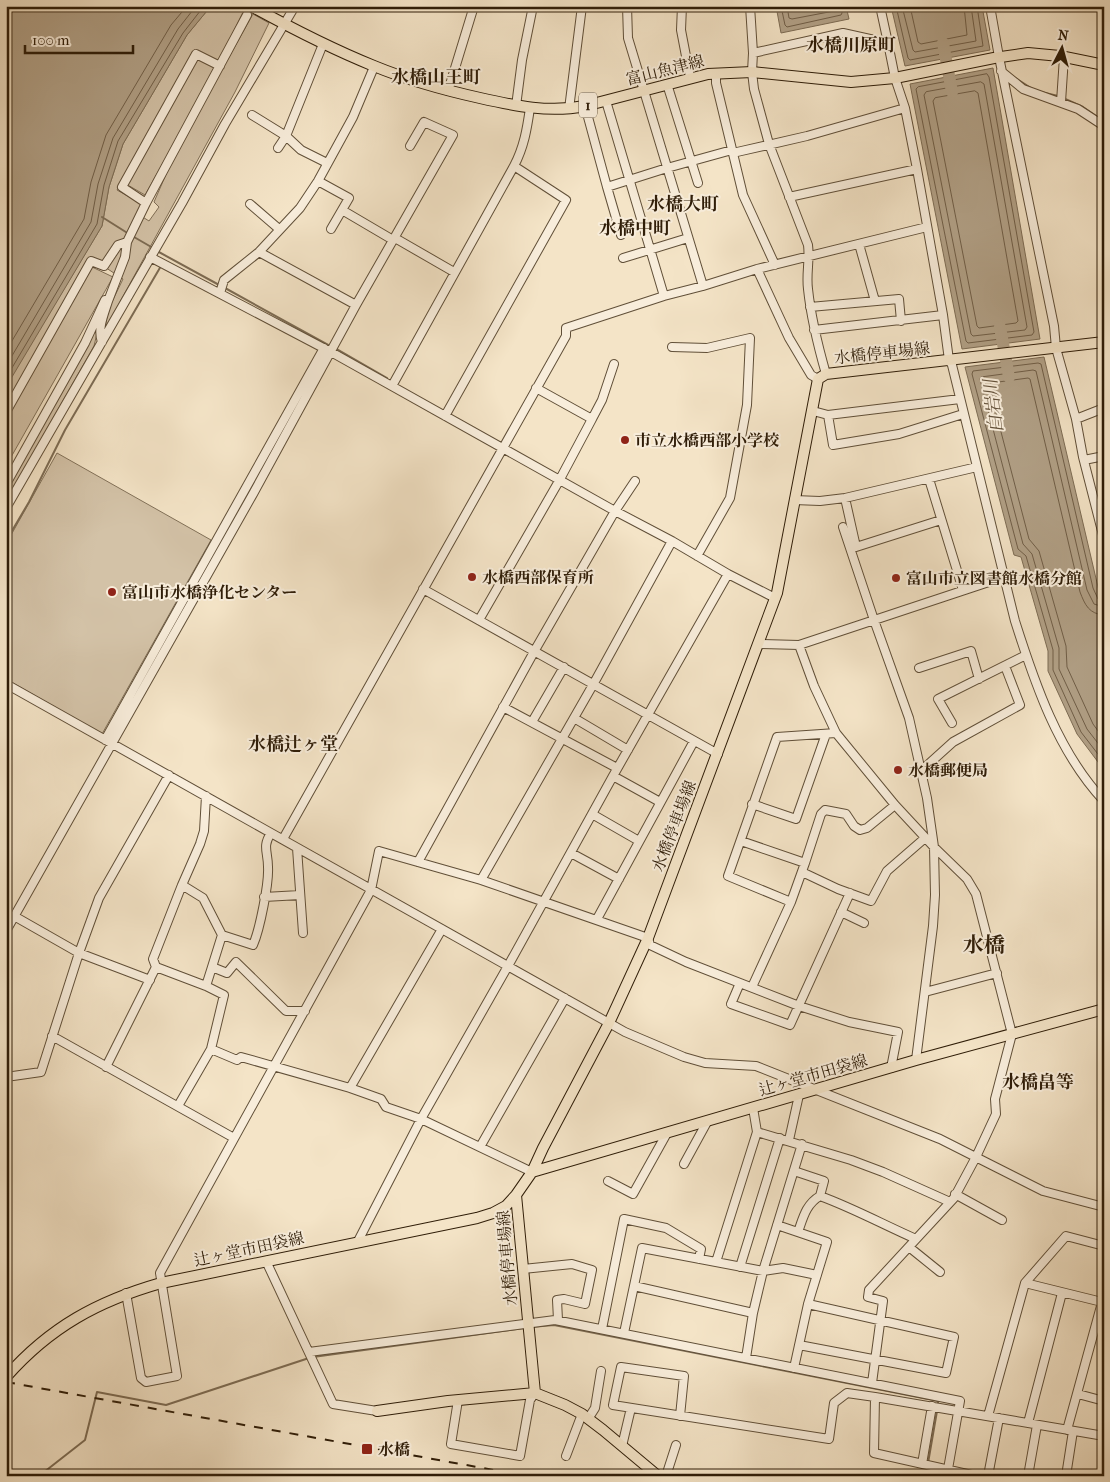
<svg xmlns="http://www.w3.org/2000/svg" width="1110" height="1482" font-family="'IM FELL French Canon','Noto Serif JP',serif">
<rect width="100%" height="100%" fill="#f4e4c7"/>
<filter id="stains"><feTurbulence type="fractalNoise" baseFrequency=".004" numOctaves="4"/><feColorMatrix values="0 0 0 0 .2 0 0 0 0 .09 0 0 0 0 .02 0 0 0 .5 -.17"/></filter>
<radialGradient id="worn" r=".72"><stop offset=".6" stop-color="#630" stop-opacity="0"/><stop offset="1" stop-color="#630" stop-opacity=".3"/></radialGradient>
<path fill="#d3c2a7" stroke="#817058" d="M211 6H239L244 10 219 61 194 50 117 190 142 204 138 214 149 221 159 207 154 202 171 163 196 116 253 14 269 23 235 92 104 331 109 308 123 279 91 258 6 406V385L102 226 109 187 123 144 187 35Z
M196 58 217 67 145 195 126 184Z
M92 267 113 277 6 466V419Z
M102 312 94 346 6 501V489Z
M57 453 211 540 102 734 6 679V544Z"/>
<path fill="#b1a086" stroke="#7d6c54" d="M15 6H211L187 35 123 144 109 187 102 226 6 387V21Z
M776 6H846L849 19 781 33Z
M891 6H982L990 50 905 66Z
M993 68 1040 339 962 349 910 84Z
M1044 357 1098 587 1104 601V770L1077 734 1048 671V651L1021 557 1014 555 965 367Z"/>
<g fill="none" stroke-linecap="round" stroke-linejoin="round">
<path stroke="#705e47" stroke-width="1" d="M781 6 785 25 787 27 841 15 842 13V6
M787 6 789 18 792 19 834 11 835 6
M896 6 908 58 910 60 983 46 977 6
M902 6 913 50 915 52 976 41 971 6
M910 6 918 42 921 44 967 35 964 6
M987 74 989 77 1034 332 1032 335 968 343 966 341 916 89 918 87Z
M981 82 984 84 1027 327 1025 330 973 336 971 334 924 95 926 92Z
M975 91 978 93 1018 321 1016 323 979 328 977 326 933 101 935 98Z
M6 351 84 219 91 182 106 135 171 25 187 6
M6 366 91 222 98 184 113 138 178 29 196 6
M6 378 97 224 104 185 118 141 183 33 204 6
M1104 601 1098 599 1093 588 1041 364 1038 363 973 371 972 374 1018 549 1026 556 1053 650V670L1081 732 1104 762
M1104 607 1094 604 1087 590 1036 371 1033 370 981 377 980 379 1023 544 1032 554 1059 648V669L1087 729 1104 751
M1104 615C1089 614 1085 605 1080 592L1030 379 1028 378 991 383 989 386 1029 539 1039 551 1066 646 1067 667 1093 724 1104 739"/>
<path stroke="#7d6c54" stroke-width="2" d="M1009 74 1034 90
M1041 92 1058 96
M1063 98 1083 107 1096 116
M102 217 129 234
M134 237 153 248
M157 251 221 286
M225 288 330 346
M335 348 387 378
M6 541 29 502 65 430 161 266
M113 733 272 452
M531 1327 554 1325 938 1401V1406
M313 1357 524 1328
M928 1463 937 1411
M39 1476 85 1440 97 1392 166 1405 309 1358
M926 1476 927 1468"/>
<path stroke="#b1a086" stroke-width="12" d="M943 43 952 92
M1000 327 1009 377"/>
<defs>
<path id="minor" d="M627 6 628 38 703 286
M682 6 681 30 690 77
M750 6 753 53 752 72 754 89 769 144 808 245C810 260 806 274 808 289 811 318 818 346 826 374
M880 6 888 43
M990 6 999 57 1054 326 1056 348 1076 419 1083 457 1104 539
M753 53 843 33 888 43 895 78 905 108 917 169 943 315 949 360 952 365 1015 621C1035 684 1058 752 1104 801
M220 66 196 54 122 187 146 203 247 15
M1001 71 1023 89 1078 109 1104 126
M716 73V83L743 195 775 265
M667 84 698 183
M448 91 474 6
M606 101 664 296
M1061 102 1064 57
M516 106 522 60 533 6
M585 106 607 187 667 168 732 150 737 152 807 136 905 108
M569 109 582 6
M252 115 286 136 301 150 327 163
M278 148 286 136 323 44
M318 181 349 198 331 229
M607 187 621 235
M789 197 917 169
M250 204 279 229
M342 210 393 240
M395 238 454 272
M859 244 875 301
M259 252 356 305
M150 257 331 352 615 511 672 541 728 574 775 598
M623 258 688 238
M757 269 789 338 811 375 818 379
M220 293 224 280 259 252 300 208 318 181 353 117 374 67
M108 301 125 257 127 242
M810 307 899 299 901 321
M814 330 943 315
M672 347 707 348 750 338 747 405 730 498 697 556
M392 386 514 166C524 147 527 129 530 108
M536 388 592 419 602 400 614 364
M813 411 828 415 833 445 899 434 963 414
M6 412 91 261 104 266 118 245 127 242 146 203
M828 415 960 399
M445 416 566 200 514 166
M1076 419 1104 408
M1084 460 1104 456
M929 479 963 590
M6 484 85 343 105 300 108 301C104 314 97 329 102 342
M845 498 856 547 941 520
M794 500 820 501 845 498 977 467
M6 508 182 203 225 124 295 6
M843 527 874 620 909 718 927 798 934 847 935 895 933 926 916 1060
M423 589 718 754
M479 620 559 481 592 419
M759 644 799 645 1004 577
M799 645 814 686 836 733 895 805 934 847 967 879 976 894 1012 1034 995 1099 996 1114 976 1157 954 1198 869 1290 868 1297 883 1301 872 1383
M919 668 971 651 979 679
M6 684 625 1032 684 1057 705 1063 756 1066 940 1139 1043 1191 1104 1207
M503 707 617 768
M574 718 628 750
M532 722 564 667
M952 723 938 699 1026 655
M105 740 324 348
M922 770 953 742 1020 705 1005 666
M613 776 660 802
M752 804 796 819 826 734
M592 814 639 841
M283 839 566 336V328L664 296 703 286 757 269 927 227
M741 841 805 863 791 902 752 987
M297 848 303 933
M571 853 619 879
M418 862 535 650 615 511 635 481
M805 863 821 814 825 810 846 814 854 826 860 830 867 828 895 805
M802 872 838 889 871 901 887 871 925 838
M481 880 594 683 672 541
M182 885 203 898 222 935 212 967 227 973 236 962 286 1011H305
M264 897 300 895
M791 902 728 876 777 737 836 733
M841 912 864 923
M14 916 79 953 150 980
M597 919 694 741
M6 931 253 494 356 305 453 135 424 122 410 146
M222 935 253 945C260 929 269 883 268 867 268 851 262 847 271 833
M156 967 206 986 212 967
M740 983 731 1004 790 1025 850 893
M206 986 224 995 211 1049 237 1060 241 1057 350 1088 381 1099 386 1107 421 1119 532 1172
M925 992 997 973
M52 1036 234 1138
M106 1067 156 967 153 959 182 885 200 844 204 831 206 796
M6 1077 41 1072 79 953 99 898 169 775
M350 1088 442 929
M178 1106 211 1049
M757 1132 851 1160 883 1172 950 1202
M789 1140 799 1095
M480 1147 565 998
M684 1164 707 1122
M794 1171 824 1181 820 1196C853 1208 884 1225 916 1239
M608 1181 633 1194 667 1133
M955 1194 1002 1220
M777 1225 827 1242 808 1304
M798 1232C803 1218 806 1204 820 1196
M357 1243 421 1119 508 966 613 776 728 574
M909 1247 940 1272
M266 1261 333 1404 377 1411
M716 1262 757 1132 753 1108
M740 1267 780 1138
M523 1269 572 1264 592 1270 585 1304 564 1299 557 1300 558 1320
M1025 1283 1102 1302
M634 1286 753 1313
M126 1293 141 1378 146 1382 177 1376 160 1273 371 890 379 851 481 880 648 938 650 945 686 962 799 1006 849 1022 898 1032 891 1068
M602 1329 624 1219 666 1228 701 1249 699 1259
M624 1333 642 1248 763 1271 783 1268 817 1275
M309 1352 555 1320 960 1401 948 1469
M746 1358 753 1313 763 1271 802 1144
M794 1368 808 1304 954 1337 946 1373 799 1345
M1078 1394 1104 1401
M458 1400 451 1444 520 1456 530 1400 535 1393
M680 1416 684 1376 621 1367 613 1405 829 1439 834 1403 847 1393 875 1397
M988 1416 1025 1283 1066 1236 1104 1246
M588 1419 595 1408 601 1371
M1028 1423 1062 1293
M1067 1430 1104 1295
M622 1446 631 1408
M566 1456 582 1414
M922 1464 932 1406
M666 1476 676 1445
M976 1476 874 1453 875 1397 1104 1436
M988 1476 999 1418
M1028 1476 1037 1425
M1066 1476 1073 1431"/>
<path id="major" d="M251 6C291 28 332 49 374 66 408 80 444 90 480 98 515 106 550 113 585 106L708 74 752 72 851 82 895 78 994 58 1028 53 1060 56 1104 65
M532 1172 916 1060 1104 1009
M516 1195 535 1393
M6 1377C50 1327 98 1301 161 1283L477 1218 493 1213 506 1206 516 1195 532 1172 543 1148 609 1023 648 938 777 593 818 379 826 374 1104 342
M377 1411 448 1401 535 1393 565 1405 582 1414 603 1430 658 1476"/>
</defs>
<use href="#minor" stroke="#604f38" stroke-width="10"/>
<use href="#major" stroke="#2f1d08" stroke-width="12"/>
<use href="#minor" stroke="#f8eddb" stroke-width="8"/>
<use href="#major" stroke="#f4e4c7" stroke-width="10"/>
<path stroke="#2f1d08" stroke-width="2" stroke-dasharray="9 9" stroke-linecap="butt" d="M6 1382 527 1476"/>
</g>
<g fill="#8f2418" stroke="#f8eddb" stroke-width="2">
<circle cx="625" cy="440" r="5"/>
<circle cx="472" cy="577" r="5"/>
<circle cx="896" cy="578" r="5"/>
<circle cx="112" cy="592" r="5"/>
<circle cx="898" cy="770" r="5"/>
<rect x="361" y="1443" width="12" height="12" rx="2.5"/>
</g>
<g text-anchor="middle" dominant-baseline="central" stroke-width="4" stroke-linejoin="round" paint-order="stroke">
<rect fill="#f8eddb" stroke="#6b5b47" stroke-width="1" x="579" y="92.5" width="18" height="25" rx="4"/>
<g font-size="15" font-weight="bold" fill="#2f1d08">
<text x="588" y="105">1</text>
</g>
<g font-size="16" fill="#2f1d08" stroke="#f8eddb">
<text transform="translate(665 70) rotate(-14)">富山魚津線</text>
<text transform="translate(882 353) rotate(-6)">水橋停車場線</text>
<text transform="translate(674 826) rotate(-69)">水橋停車場線</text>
<text transform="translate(813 1075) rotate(-16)">辻ヶ堂市田袋線</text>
<text transform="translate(249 1249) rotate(-12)">辻ヶ堂市田袋線</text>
<text transform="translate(507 1258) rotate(-95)">水橋停車場線</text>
</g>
<g font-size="16" font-weight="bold" fill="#2f1d08" stroke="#f8eddb" text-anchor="start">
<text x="635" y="440">市立水橋西部小学校</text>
<text x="482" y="577">水橋西部保育所</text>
<text x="906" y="578">富山市立図書館水橋分館</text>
<text x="122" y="592">富山市水橋浄化センター</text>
<text x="908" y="770">水橋郵便局</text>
<text x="378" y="1449">水橋</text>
</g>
<g font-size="18" font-weight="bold" fill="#2f1d08" stroke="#f8eddb">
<text x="851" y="45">水橋川原町</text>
<text x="436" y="77">水橋山王町</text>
<text x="683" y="204">水橋大町</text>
<text x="635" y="228">水橋中町</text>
<text x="293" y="744">水橋辻ヶ堂</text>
<text x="1038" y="1082">水橋畠等</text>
</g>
<g font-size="18" font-style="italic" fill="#63513a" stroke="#f8eddb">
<text transform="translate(994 406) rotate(-97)">白岩川</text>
</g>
<g font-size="21" font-weight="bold" fill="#2f1d08" stroke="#f8eddb">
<text x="984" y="945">水橋</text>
</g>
</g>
<rect width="1110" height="1482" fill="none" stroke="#f4e4c7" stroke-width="25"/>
<rect x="8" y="8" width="1095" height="1467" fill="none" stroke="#2f1d08" stroke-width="2.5"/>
<rect x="12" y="12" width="1085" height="1457" fill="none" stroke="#2f1d08"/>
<g transform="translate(1062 48) rotate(6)" stroke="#f8eddb" stroke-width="4" paint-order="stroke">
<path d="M0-4L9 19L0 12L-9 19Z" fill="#2f1d08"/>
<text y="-8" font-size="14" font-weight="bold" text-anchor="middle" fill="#2f1d08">N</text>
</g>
<path d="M25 45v8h108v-8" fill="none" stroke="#2f1d08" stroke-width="2.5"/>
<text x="32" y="45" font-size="15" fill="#2f1d08" stroke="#f8eddb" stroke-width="4" paint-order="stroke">100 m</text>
<rect width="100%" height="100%" filter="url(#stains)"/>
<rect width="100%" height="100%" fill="url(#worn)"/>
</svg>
